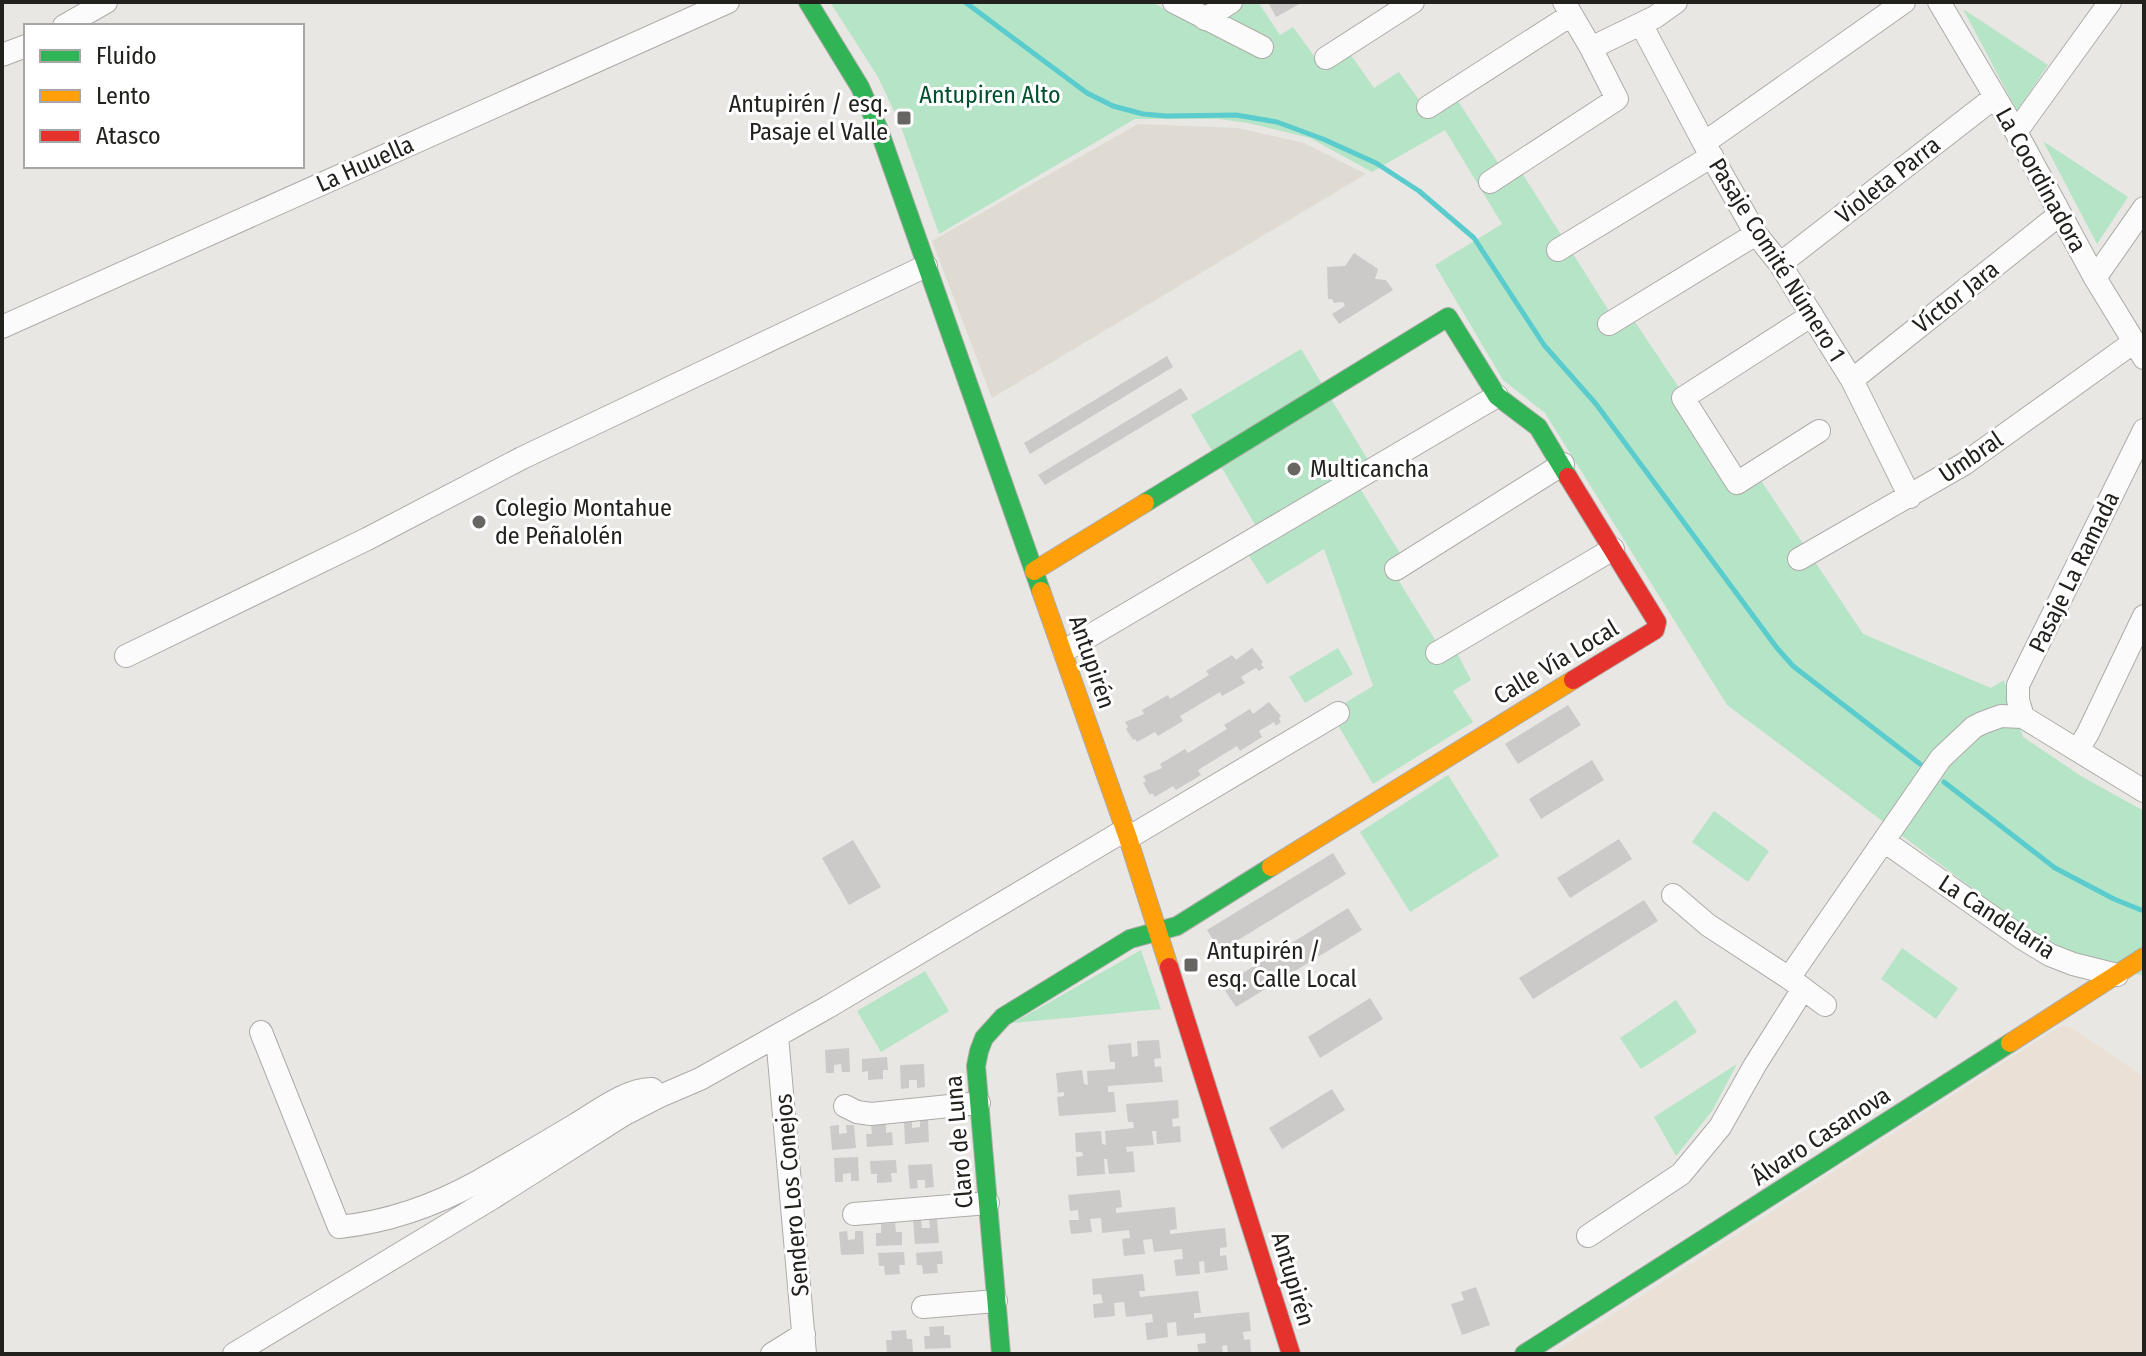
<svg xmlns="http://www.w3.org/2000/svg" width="2146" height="1356" font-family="'Fira Sans Condensed',sans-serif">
<rect width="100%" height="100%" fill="#e8e7e3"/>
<path fill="#ebe0d5" d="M2062 1025 2072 1028 2144 1077V1354H1551Z"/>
<path fill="#dfdbd2" d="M1138 124 1238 128 1304 143 1366 174 992 398 932 241Z"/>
<path fill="#b6e4c7" d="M830 2H1152L1202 30 1246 2H1258L1280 35 1293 27 1325 71 1351 55 1374 88 1399 72 1430 115 1456 98 1509 180 1522 173 1621 330 1635 322 1746 488 1760 479 1863 634 1991 688 2004 680 2023 737 2081 776 2144 811V976L2052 946 2031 932 1727 705 1545 413 1503 380 1435 265 1502 224 1445 130 1372 172 1310 138 1248 123 1219 119H1135L939 234 900 124 878 77Z
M1963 9 2048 65 2017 111Z
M2043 141 2128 197 2097 244Z
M1301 349 1371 465 1353 477 1401 555 1389 565 1445 656 1456 651 1471 680 1453 691 1473 722 1373 784 1330 712 1373 686 1324 549 1267 584 1246 551 1264 540 1191 415Z
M1338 648 1353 674 1305 703 1289 677Z
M1448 775 1499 856 1410 912 1360 832Z
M1714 811 1769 851 1748 882 1692 842Z
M1902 948 1958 988 1936 1019 1881 979Z
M1141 950 1161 1009 1013 1023Z
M925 971 949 1011 881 1052 857 1011Z
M1676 1000 1697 1032 1641 1069 1620 1038Z
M1737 1064 1712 1111 1676 1156 1654 1117Z"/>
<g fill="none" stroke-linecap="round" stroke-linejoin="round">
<path stroke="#5acccd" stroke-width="5" d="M965 2 1087 93 1113 106 1143 114 1166 116 1236 115 1277 122 1323 139 1376 163 1419 191 1474 238 1544 345 1596 404 1777 648 1793 666 1920 764
M1944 782 2055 868 2114 899 2141 910"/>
</g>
<path fill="#cccac9" d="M1268 2H1303L1276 17Z
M1354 253 1378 269 1375 279 1386 280 1393 290 1339 324 1332 314 1345 306 1343 302 1334 303 1332 299H1328L1327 267 1345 266Z
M1167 356 1173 367 1030 454 1024 443Z
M1181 388 1188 399 1045 485 1038 475Z
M1252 648 1263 662 1261 664 1264 668 1259 671 1256 668 1241 677 1245 683 1222 696 1220 692 1180 716 1183 721 1158 736 1155 732 1137 742 1135 739 1133 740 1126 729 1128 727 1125 722 1144 714 1142 710 1168 695 1170 699 1209 675 1206 671 1232 655 1236 660Z
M1269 702 1281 716 1279 718 1281 722 1276 726 1274 722 1259 731 1262 737 1240 751 1237 746 1198 770 1201 775 1176 790 1173 786 1155 797 1152 793 1150 795 1143 783 1146 781 1143 776 1162 768 1160 764 1185 749 1188 753 1227 729 1224 725 1250 709 1253 714Z
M1568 705 1581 725 1518 764 1505 744Z
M1592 760 1604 780 1541 819 1529 799Z
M1619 839 1632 859 1570 898 1557 878Z
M853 840 881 887 849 905 822 858Z
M1333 853 1346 874 1220 951 1207 930Z
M1644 900 1658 921 1533 999 1519 978Z
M1348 908 1362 930 1236 1007 1222 986Z
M1370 998 1383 1019 1320 1058 1308 1037Z
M1159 1040 1161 1058 1154 1059 1155 1067 1161 1066 1163 1082 1108 1086V1092H1114L1116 1112 1059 1116 1057 1097 1064 1096V1092L1058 1093 1056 1073 1082 1070 1084 1084 1088 1085 1087 1071 1115 1069V1062H1110L1108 1045 1131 1043 1132 1057 1138 1056 1137 1041Z
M849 1048 850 1072H842L841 1064 834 1065V1073H826L825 1050Z
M887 1057 888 1070H883V1079L868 1080V1071L862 1072V1059Z
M924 1064 925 1087 917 1088V1080H909V1088L901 1089 900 1065Z
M1332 1089 1345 1110 1282 1149 1269 1128Z
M1178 1100 1179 1118 1172 1119 1173 1127 1180 1126 1181 1142 1157 1144 1156 1131H1152L1154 1145 1126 1147 1127 1152 1133 1151 1135 1172 1109 1174 1107 1159H1104L1105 1174 1077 1176 1076 1157 1083 1156 1082 1152H1076L1075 1133 1101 1131 1102 1144 1106 1145 1105 1131 1134 1128 1133 1122H1128L1126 1104Z
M920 1119H928L929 1142 905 1144 904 1120H912V1128L920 1127Z
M886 1124V1133L892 1132 893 1145 867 1147 866 1134H872L871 1125Z
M839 1125V1134L847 1133 846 1125H854L856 1148 832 1150 830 1126Z
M858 1157 859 1181H851V1173L843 1174V1182H835L834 1158Z
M896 1160 897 1173H891L892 1182 877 1183V1174H871L870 1161Z
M932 1164 934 1187 925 1188V1180H917L918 1188 910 1189 908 1165Z
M1120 1190 1122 1207 1116 1208V1213L1175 1207 1177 1229 1170 1230V1234L1225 1228 1227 1247 1220 1248V1256L1226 1255 1228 1270 1205 1273 1204 1261 1199 1262 1200 1274 1176 1276 1174 1260 1183 1259 1182 1249 1154 1252 1152 1239 1143 1240 1145 1254 1124 1256 1122 1239 1130 1238 1129 1230 1102 1233 1101 1218 1090 1219 1092 1232 1071 1234 1069 1220H1079L1078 1210 1070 1211 1068 1195Z
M929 1219H937L939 1243 915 1244 913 1220H921L922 1228H930Z
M895 1223 896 1232H902V1245L876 1246V1233H881V1224Z
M847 1231 848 1240 855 1239V1231H863L864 1254 841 1255 839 1232Z
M942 1251 943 1264H937L938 1273 923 1274 922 1265H917L916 1253Z
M904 1252 905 1265H899L900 1274 885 1275 884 1266H879L878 1253Z
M1143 1274 1145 1291H1139L1140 1297 1198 1291 1201 1313H1194V1318L1249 1312 1251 1331 1243 1332 1244 1340 1250 1339 1251 1354H1228L1227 1345 1222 1346 1223 1354H1199L1197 1344 1206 1343 1205 1333 1177 1336 1176 1322 1167 1323 1168 1337 1147 1340 1145 1323 1153 1322 1152 1314 1126 1317 1124 1302 1114 1303 1115 1316 1094 1318 1093 1304 1103 1303 1101 1294 1093 1295 1092 1279Z
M1476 1287 1490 1325 1462 1335 1451 1304 1464 1300 1461 1292Z
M944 1326V1335H950L951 1348 925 1349 924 1336H930L929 1327Z
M906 1330 907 1339H912L913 1352 887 1353 886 1340H892L891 1331Z"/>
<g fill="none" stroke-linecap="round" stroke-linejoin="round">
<defs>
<path id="street" d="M1174 2 1262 47
M1939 2 2016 132 2095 278 2144 358
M1205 19 1231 2
M1641 24 1704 143 1756 234 1780 264 1852 380 1910 497
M64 26 106 2
M1591 48 1655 17 1676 2
M2 55 26 46
M1326 58 1413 2
M1428 107 1571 15
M2016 132 2110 2
M1704 143 1904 2
M1490 182 1617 99 1591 48 1564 2
M1558 250 1712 156
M1780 264 1995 97
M2095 278 2144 208
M1812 315 1683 398 1737 483 1819 431
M1609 324 1756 234
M2 327 728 2
M1852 380 2060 214
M1799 559 1964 464 2134 342
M1396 569 1563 464
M1064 651 1497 396
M1437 653 1613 549
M126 656 367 539 522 458 926 266
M2023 717 2018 700V685L2144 430
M2078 750 2088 733 2144 616
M1128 838 1338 713
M1884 841 2022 938 2050 955 2073 964 2117 975
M1673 895 1708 925 1789 978
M1825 1005 1789 978 1941 758 1974 727 1982 723 2001 716 2023 717 2144 791
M261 1032 339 1227C387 1222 436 1205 479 1181 511 1163 543 1144 575 1125 595 1113 628 1088 652 1089L654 1091
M777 1036 805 1354
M845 1106 857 1112 871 1114 979 1103
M854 1214 988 1203
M1588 1236 1681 1174 1720 1127 1755 1065 1803 989
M923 1307 996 1301
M234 1354 494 1197 623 1115 658 1097 700 1079 828 1007 1125 830
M772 1354 804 1334"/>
<path id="fast" d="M808 2 860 87 879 130 1041 591
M1145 503 1448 317 1497 396 1538 427 1568 477
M1001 1354 976 1066 979 1051 984 1038 1003 1017 1130 939 1177 926 1271 867
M1524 1354 2010 1043"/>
<path id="slow" d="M1034 571 1145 503
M1041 591 1128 838 1169 967
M1271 867 1573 680
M2010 1043 2144 957"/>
<path id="jam" d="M1568 477 1657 622 1655 630 1573 680
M1169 967 1291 1354"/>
</defs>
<use href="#street" stroke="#adaba8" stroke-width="24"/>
<use href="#fast" stroke="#adaba8" stroke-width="20"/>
<use href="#slow" stroke="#adaba8" stroke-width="20"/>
<use href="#jam" stroke="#adaba8" stroke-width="20"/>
<use href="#street" stroke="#fcfbfb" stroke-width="22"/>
<use href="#fast" stroke="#30b455" stroke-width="18"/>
<use href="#slow" stroke="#ff9f0a" stroke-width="18"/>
<use href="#jam" stroke="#e5322d" stroke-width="18"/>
</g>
<g fill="#676663" stroke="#fff" stroke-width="3">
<rect x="896" y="110" width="16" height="16" rx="4"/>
<circle cx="1294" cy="469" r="8"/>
<circle cx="479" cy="522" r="8"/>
<rect x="1183" y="957" width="16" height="16" rx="4"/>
</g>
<g text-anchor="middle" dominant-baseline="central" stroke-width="6" stroke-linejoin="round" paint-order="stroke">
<g font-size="24" fill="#00502e" stroke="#fff">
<text x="990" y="95">Antupiren Alto</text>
</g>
<g font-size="24" fill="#22211e" stroke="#fff" text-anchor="start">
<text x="888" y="104" text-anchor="end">Antupirén / esq.<tspan x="888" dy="28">Pasaje el Valle</tspan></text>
<text x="1310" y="469">Multicancha</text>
<text x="495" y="508">Colegio Montahue<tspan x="495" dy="28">de Peñalolén</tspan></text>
<text x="1207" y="951">Antupirén /<tspan x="1207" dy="28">esq. Calle Local</tspan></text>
</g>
<g font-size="24" fill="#22211e" stroke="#fff">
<text transform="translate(365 164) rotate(-24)">La Huuella</text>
<text transform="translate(1888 180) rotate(-38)">Violeta Parra</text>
<text transform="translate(2041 180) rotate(61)">La Coordinadora</text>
<text transform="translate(1777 260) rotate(58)">Pasaje Comité Número 1</text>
<text transform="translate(1956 297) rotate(-38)">Víctor Jara</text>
<text transform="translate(1971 457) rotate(-34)">Umbral</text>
<text transform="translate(2074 572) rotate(-64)">Pasaje La Ramada</text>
<text transform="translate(1092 662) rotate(71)">Antupirén</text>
<text transform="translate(1556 662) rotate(-31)">Calle Vía Local</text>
<text transform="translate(1997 917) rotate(33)">La Candelaria</text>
<text transform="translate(1821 1136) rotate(-33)">Álvaro Casanova</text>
<text transform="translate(959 1142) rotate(-95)">Claro de Luna</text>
<text transform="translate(792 1195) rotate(-95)">Sendero Los Conejos</text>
<text transform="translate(1293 1279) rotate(73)">Antupirén</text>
</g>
</g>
<rect width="2146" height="1356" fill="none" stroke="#22211e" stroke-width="8"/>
<rect x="24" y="24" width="280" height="144" fill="#ffffff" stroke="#a7a6a5" stroke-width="2"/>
<rect x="40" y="50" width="40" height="12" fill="#30b455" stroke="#a7a6a5" stroke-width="2"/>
<text x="96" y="64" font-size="24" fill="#22211e">Fluido</text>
<rect x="40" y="90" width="40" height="12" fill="#ff9f0a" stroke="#a7a6a5" stroke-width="2"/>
<text x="96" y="104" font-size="24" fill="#22211e">Lento</text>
<rect x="40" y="130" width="40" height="12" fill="#e5322d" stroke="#a7a6a5" stroke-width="2"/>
<text x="96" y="144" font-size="24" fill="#22211e">Atasco</text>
</svg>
